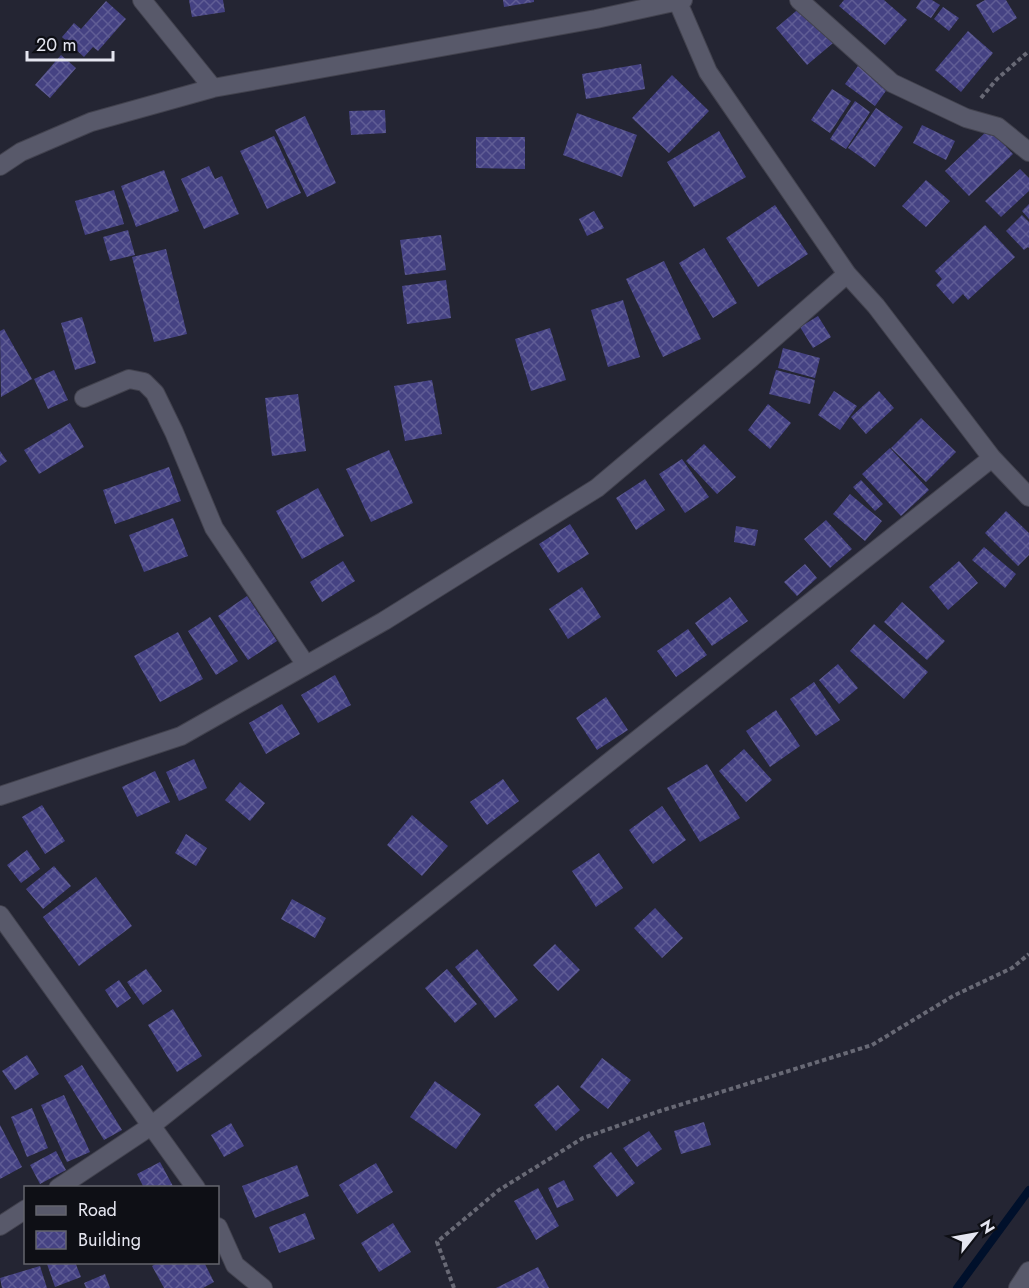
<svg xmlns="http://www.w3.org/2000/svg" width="1029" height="1288" font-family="Jost,sans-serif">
<defs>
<pattern id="building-cross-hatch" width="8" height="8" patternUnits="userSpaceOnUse" patternTransform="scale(1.5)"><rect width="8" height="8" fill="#454283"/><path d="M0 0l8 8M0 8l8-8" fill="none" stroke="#605d95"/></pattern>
</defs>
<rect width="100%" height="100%" fill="#242533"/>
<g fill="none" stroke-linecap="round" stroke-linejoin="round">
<path stroke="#00102b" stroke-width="8" d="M957 1288 1029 1190"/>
</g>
<path fill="url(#building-cross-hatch)" d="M189 0H223L225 12 192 17Z
M503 0H534V2L504 7Z
M844 0H884L907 20 885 45 839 6Z
M921 0H932L940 5 931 18 916 8Z
M985 0H1006L1017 18 993 33 976 5Z
M106 1 126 19 98 51 93 47 84 57 62 37 74 23 81 29Z
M802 6 833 43 807 65 776 28Z
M943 7 959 18 949 31 934 19Z
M968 31 993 53 961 92 935 70Z
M61 55 76 68 50 98 35 85Z
M641 64 645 89 586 99 582 74Z
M858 66 888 88 875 106 845 84Z
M672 75 709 111 669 153 632 118Z
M832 89 851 101 830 133 811 120Z
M855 101 870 112 846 149 830 139Z
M876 108 903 127 875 167 848 148Z
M385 110 386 133 351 135 349 111Z
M577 113 637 135 622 177 563 155Z
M305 116 336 183 307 197 275 130Z
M922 125 955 141 946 160 913 143Z
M989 129 1013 154 969 196 945 171Z
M719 131 746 177 694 207 667 162Z
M274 136 301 193 267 209 240 151Z
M476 137H525V169L476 168Z
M209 166 215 179 222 176 239 214 204 229 181 179Z
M1020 169 1029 178V191L1001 217 985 201Z
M164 170 179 211 136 227 121 186Z
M926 180 950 201 926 227 902 206Z
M114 190 124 224 85 235 75 201Z
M1029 204V219L1022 211Z
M775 205 808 254 758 287 726 238Z
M594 211 604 228 587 236 579 219Z
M1022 215 1029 222V248L1028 247 1024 250 1006 231Z
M985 225 1015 257 968 300 963 294 953 304 936 285 942 279 935 271Z
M128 230 135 255 110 261 103 237Z
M441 235 446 270 405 275 400 240Z
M704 248 737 303 713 318 679 263Z
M166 249 187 334 154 342 132 257Z
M664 261 701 339 663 357 626 279Z
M446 280 451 318 407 324 402 286Z
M623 300 640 357 608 367 591 310Z
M818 316 831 337 813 348 800 327Z
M82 317 96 363 75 370 61 323Z
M550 328 566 380 531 391 515 339Z
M4 329 32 379 1 397 0 331Z
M783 348 820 358 815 378 778 368Z
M54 370 68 400 48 409 34 379Z
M776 370 815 380 810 404 769 394Z
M432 380 442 434 405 441 394 386Z
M834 391 857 406 840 430 818 415Z
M879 391 894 408 866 434 851 417Z
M298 394 306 451 272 456 265 398Z
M768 404 791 423 770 449 748 430Z
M921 418 956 452 926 482 891 448Z
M70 423 84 447 39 474 24 450Z
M704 444 736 477 717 494 686 461Z
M890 448 929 490 901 516 862 474Z
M389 450 413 503 371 522 346 469Z
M0 451 7 461 0 466Z
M682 459 709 497 685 513 659 474Z
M169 467 181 501 115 524 103 490Z
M645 479 665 510 636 530 616 498Z
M861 480 883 504 875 511 853 487Z
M318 488 344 536 302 559 276 511Z
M850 494 882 521 865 541 833 514Z
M1006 511 1029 533V555L1018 566 985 533Z
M173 518 188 556 144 572 129 535Z
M826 520 852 549 830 568 804 539Z
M570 524 589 554 558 573 539 544Z
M736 526 758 530 755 546 734 542Z
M984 547 1016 574 1005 588 972 560Z
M343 561 355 581 322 602 310 582Z
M959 561 978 583 948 610 929 587Z
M805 564 817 578 797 596 784 582Z
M582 587 601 617 568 639 549 609Z
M247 596 277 641 248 660 218 616Z
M730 597 748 621 712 646 695 623Z
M902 602 945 641 927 660 884 622Z
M210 617 238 661 216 675 188 631Z
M874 624 928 672 904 699 850 651Z
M688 629 707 655 676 677 657 651Z
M178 632 203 679 160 702 134 656Z
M838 664 858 688 839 704 819 680Z
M335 675 351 705 318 723 301 695Z
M814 682 840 720 816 736 790 699Z
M606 697 628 730 597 750 576 718Z
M282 704 300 734 266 754 249 723Z
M776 710 800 746 770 767 746 731Z
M744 749 772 780 746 802 719 771Z
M194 759 207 788 179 801 166 772Z
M707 764 740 818 700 842 667 788Z
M155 771 170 802 137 817 122 787Z
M503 779 519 801 487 825 470 802Z
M240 782 265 803 250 821 225 800Z
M42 805 65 841 45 854 22 817Z
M662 806 686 840 653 864 629 830Z
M412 815 448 846 422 876 387 845Z
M186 834 207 848 196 866 175 853Z
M27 850 40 869 21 883 7 865Z
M599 853 623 888 596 907 572 871Z
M54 866 71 886 43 909 26 889Z
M96 877 132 926 79 966 43 917Z
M292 899 326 918 315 938 281 919Z
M655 908 683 938 662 958 634 928Z
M555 944 580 970 558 991 533 965Z
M477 949 518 1000 495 1018 455 967Z
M146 969 162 991 143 1005 127 982Z
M447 969 477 1004 455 1023 425 988Z
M119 980 131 998 117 1008 105 990Z
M173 1009 202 1056 177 1072 148 1025Z
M27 1055 39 1074 15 1090 2 1071Z
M602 1058 631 1080 608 1109 580 1087Z
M82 1065 122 1130 104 1140 64 1076Z
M435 1081 481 1114 456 1149 410 1117Z
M558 1085 580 1110 556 1131 534 1105Z
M64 1095 90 1152 67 1162 41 1105Z
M32 1108 48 1148 27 1157 11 1117Z
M704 1122 711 1145 681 1154 674 1131Z
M231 1123 244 1146 224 1157 211 1135Z
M0 1125 22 1167 0 1179Z
M649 1131 662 1149 637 1167 623 1148Z
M56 1151 66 1170 40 1184 30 1165Z
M611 1152 635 1183 617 1197 593 1166Z
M160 1162 174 1188H144L137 1174Z
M376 1163 393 1192 357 1214 339 1185Z
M297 1165 309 1196 255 1218 242 1186Z
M564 1180 574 1200 557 1208 548 1188Z
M538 1188 559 1226 536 1240 514 1201Z
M305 1213 315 1239 279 1253 269 1227Z
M393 1223 411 1252 379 1272 361 1243Z
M50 1262H75L81 1277 55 1287 47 1264Z
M159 1262H204L214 1282 203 1288H164L152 1266Z
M40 1266 47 1288H2L0 1278Z
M538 1267 549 1288H496Z
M105 1274 110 1288H86L84 1283Z"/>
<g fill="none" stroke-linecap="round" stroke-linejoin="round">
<defs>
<path id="street" d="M142 0 213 88
M677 0 708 72 847 274 876 306 992 458 1029 497
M799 0 892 83 966 118 998 127 1029 152
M0 166 21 152 91 122 213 88 596 19 683 0
M84 398 129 379 144 382 155 393 174 432 214 528 306 665
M0 796 181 736 384 621 597 488 750 359 847 274
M0 915 196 1188
M58 1188 151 1126 992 458
M0 1226 26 1209
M218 1227 235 1265 263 1288
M1018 1288 1029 1271"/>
</defs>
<use href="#street" stroke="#42424e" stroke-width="20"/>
<path stroke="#686975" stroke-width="4" stroke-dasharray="4.5 3" stroke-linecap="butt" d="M981 98 997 79 1029 51
M454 1288 437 1242 499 1190 583 1138 660 1111 872 1045 953 996 1012 968 1029 954"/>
<use href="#street" stroke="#58596a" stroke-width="18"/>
</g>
<rect x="24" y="1186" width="195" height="78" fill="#0e0f15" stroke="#64656d" stroke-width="1.5"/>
<rect x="36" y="1206" width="30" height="9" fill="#58596a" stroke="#64656d" stroke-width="1.5"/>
<text x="78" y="1216" font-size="18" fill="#e5e6f0">Road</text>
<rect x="36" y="1231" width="30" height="18" fill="url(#building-cross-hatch)" stroke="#64656d" stroke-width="1.5"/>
<text x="78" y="1246" font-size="18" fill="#e5e6f0">Building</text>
<g transform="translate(975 1234) rotate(59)" stroke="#0e0f15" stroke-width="4.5" paint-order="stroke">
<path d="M0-4.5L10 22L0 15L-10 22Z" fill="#e5e6f0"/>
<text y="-9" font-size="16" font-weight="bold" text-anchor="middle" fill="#e5e6f0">N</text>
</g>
<path d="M27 51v9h86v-9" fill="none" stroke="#e5e6f0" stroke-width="3"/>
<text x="36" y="51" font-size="18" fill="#e5e6f0" stroke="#0e0f15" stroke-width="4.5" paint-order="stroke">20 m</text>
</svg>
